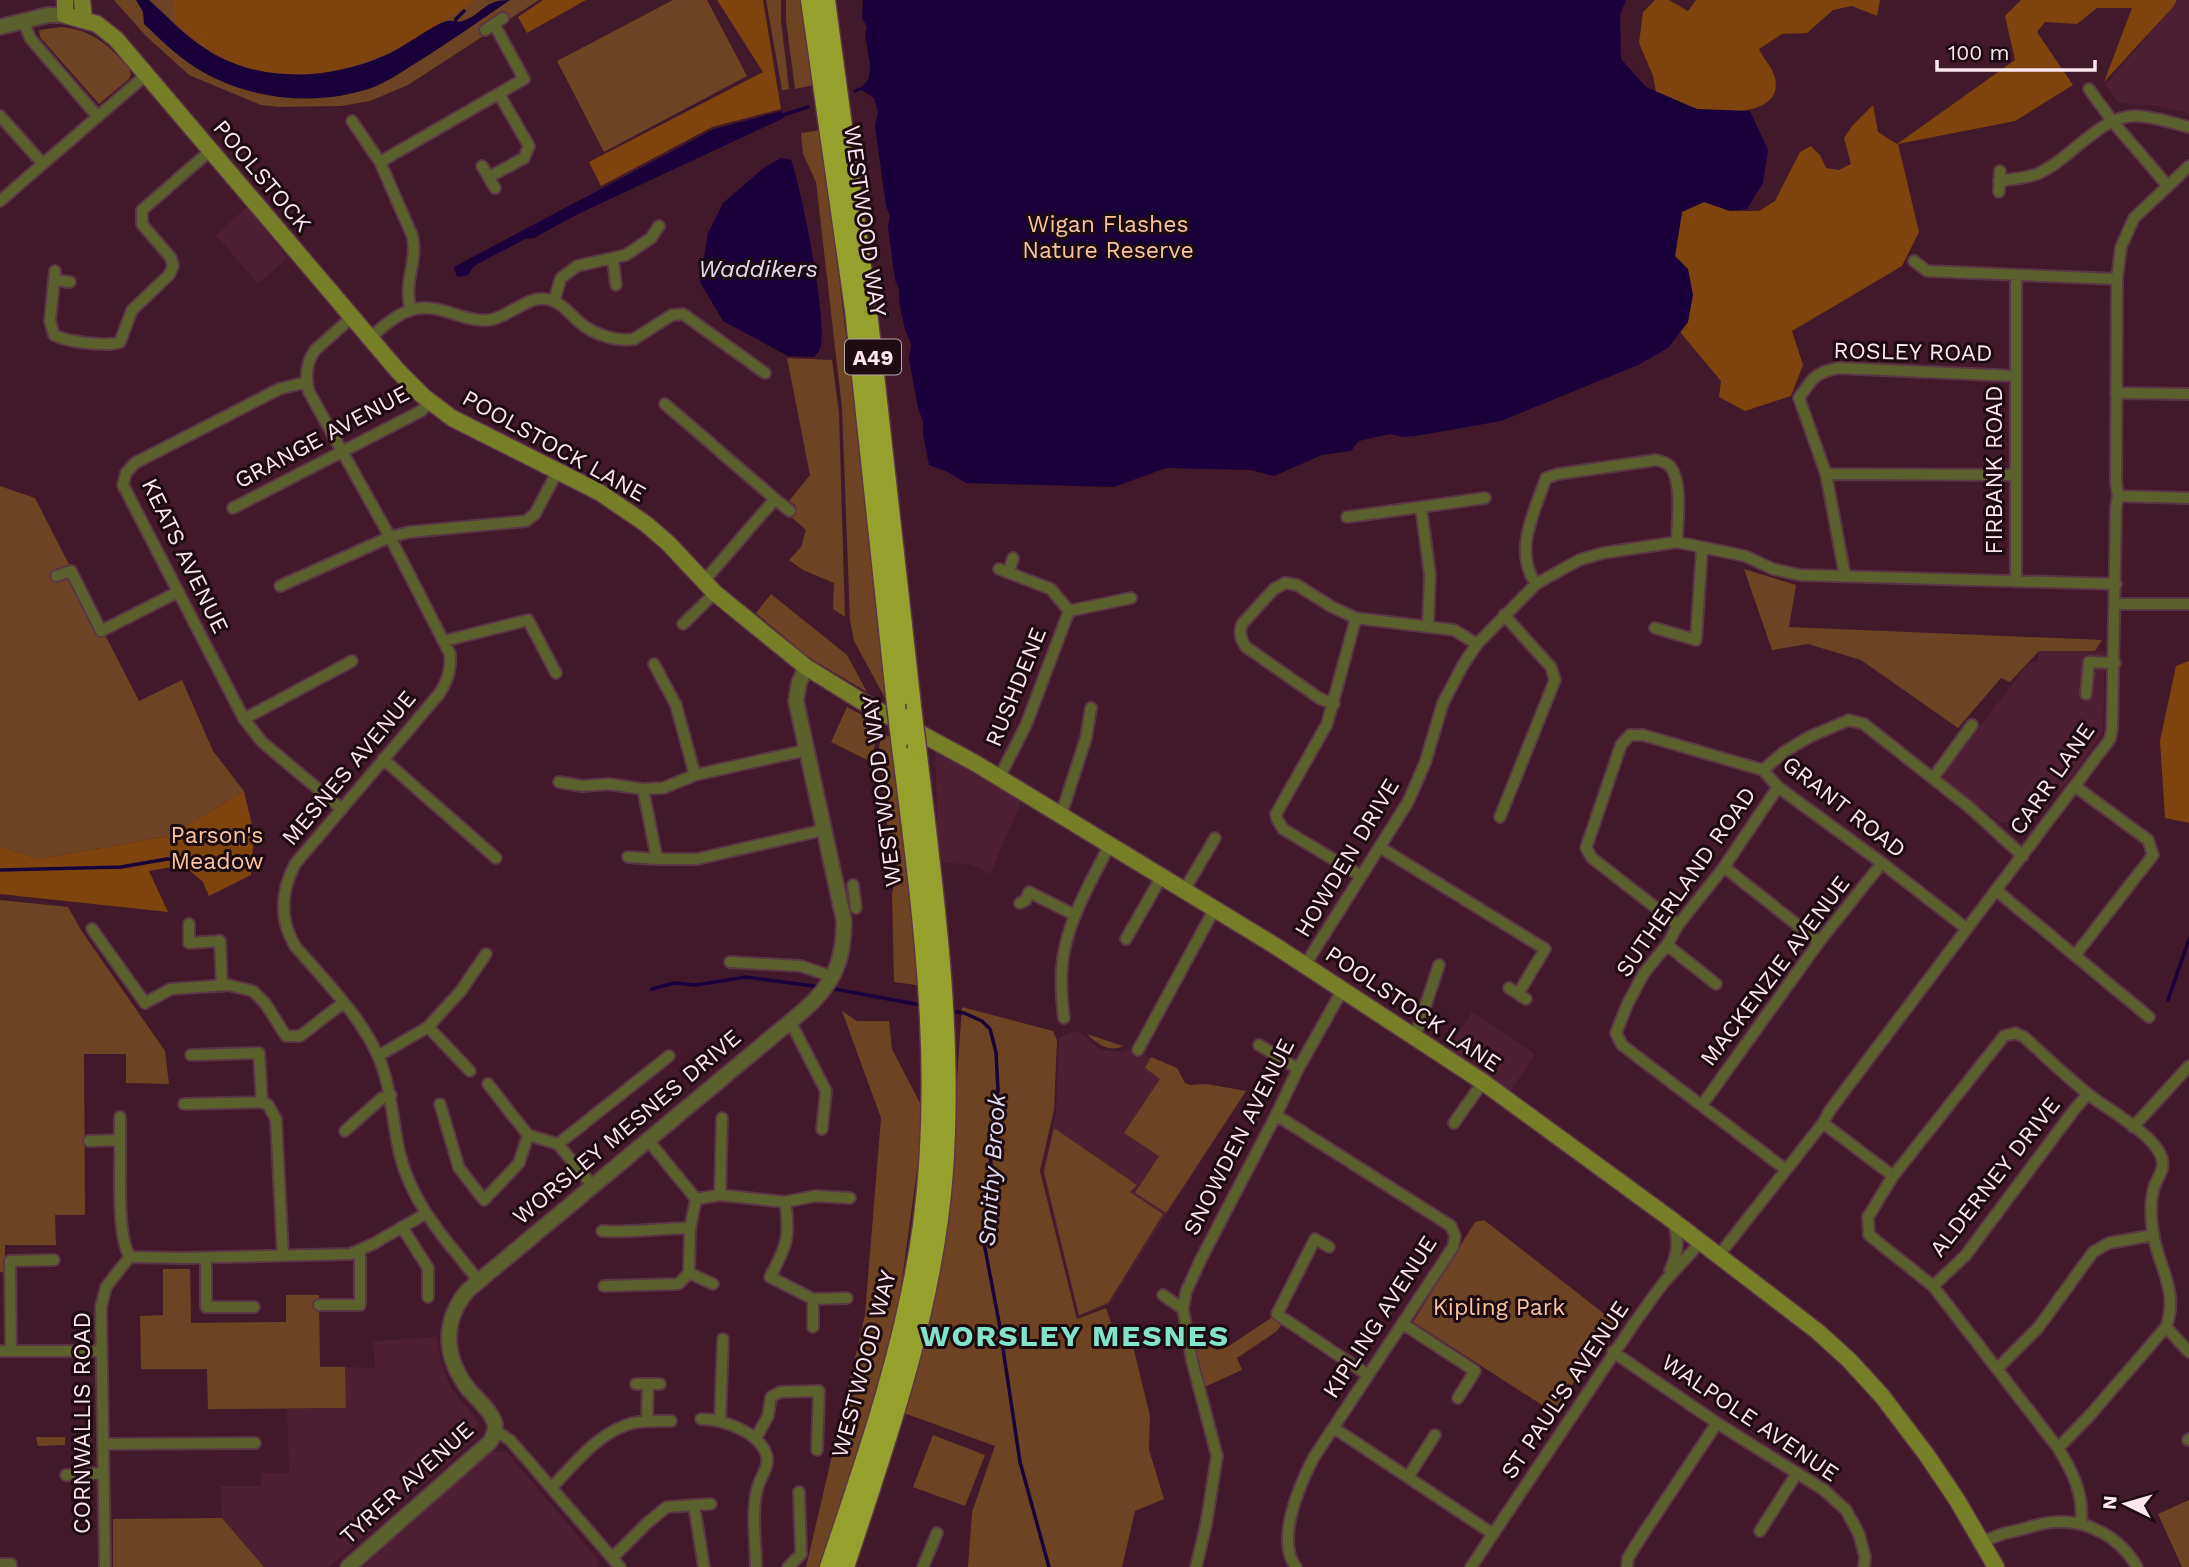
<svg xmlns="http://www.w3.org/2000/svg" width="2189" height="1567" font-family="'Work Sans',sans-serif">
<rect width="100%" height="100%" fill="#41192a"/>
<path fill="#4e1e33" d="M2177 0H2189V113L2157 106 2119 103 2105 85 2173 7Z
M247 207 287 258 258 284 216 235Z
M2039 651H2105L2103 731 2098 741 2060 792 2041 779 2008 822H2000L1942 777 2026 666 2032 662H2038Z
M935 752 959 764 1021 802 990 874 970 864 939 863Z
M1472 1012 1535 1054 1510 1092 1447 1050Z
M1072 1032H1079L1101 1050 1124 1052 1129 1048 1177 1068 1185 1083 1190 1085 1207 1084 1246 1091 1109 1305 1078 1317 1042 1171 1056 1114 1059 1038Z
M436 1337 441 1361 450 1386 478 1422 476 1438 329 1567H264L222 1518 221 1486H261V1473H289L287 1409 345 1408V1367L375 1368 373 1341Z
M491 1451 507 1452 599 1561 597 1567H363Z"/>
<path fill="#6d4324" d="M114 0H539L408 85 370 101 341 106 279 107 261 105 189 75 146 36Z
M673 0H707L747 76 604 152 557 61Z
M766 0H781V21L789 89 782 90Z
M786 0H804L814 85 795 89 786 20Z
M62 27C95 31 108 45 129 68L131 74 129 79 99 104 40 37 39 30Z
M821 130 890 699 885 698 854 641 850 620 842 408 816 182 803 154 801 133Z
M787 358 832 360 839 413 845 617 833 609 834 583 803 570 789 560 801 547 806 530 790 516 796 506 789 501 810 475Z
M0 486 35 498 139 701 182 680 213 751 244 791 169 836 38 859 0 846Z
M1744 569 1796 585 1789 627 2102 640 2095 651H2039L2010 682 2001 678 1958 728 1861 660 1808 644 1772 650Z
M771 594 847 655 867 692 808 657 756 613Z
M847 707 879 724 871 762 831 742Z
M882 734 895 739 923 986 894 982 892 895 896 871 888 833 879 746Z
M0 900 68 907 81 930 165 1051 169 1084 126 1083V1054H84L85 1215H55L56 1245H5V1273L0 1272Z
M962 1007 1053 1031 1057 1040 1054 1110 1040 1171 1077 1319 1106 1308 1112 1326 1134 1350 1150 1416 1149 1450 1164 1499 1135 1511 1122 1567H968L972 1512 995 1446 901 1412 953 1139Z
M842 1011 857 1021H889L892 1049 923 1109 922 1133 897 1316 825 1567H806L865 1315 881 1118Z
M1087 1034 1123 1046C1110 1053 1097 1044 1087 1034Z
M1151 1057 1177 1068 1185 1083 1190 1085 1207 1084 1246 1091 1166 1213 1135 1193 1159 1156 1124 1133 1160 1079 1145 1068Z
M1054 1128 1137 1185 1130 1192 1163 1214 1108 1303 1079 1315 1044 1172Z
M1484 1220 1616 1323 1553 1412 1413 1322 1475 1222Z
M163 1269H190L191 1323 286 1322V1295H319L320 1367H345L346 1408 208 1409 207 1369H141L140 1316 163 1315Z
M1277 1314 1285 1320 1277 1331 1237 1358 1242 1370 1200 1389 1187 1333 1217 1350 1229 1346Z
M933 1435 985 1455 965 1506 913 1487Z
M65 1437V1445L38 1446 36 1437Z
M2189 1500V1567H2182L2158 1514Z
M222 1518 264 1567H113V1519Z"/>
<path fill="#7f430d" d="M174 0H475C407 49 313 103 228 61 208 51 192 38 175 24Z
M543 0H586L527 33 518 17Z
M717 0H763L781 109 712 127 601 186 589 162 763 72Z
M1655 0H1669L1688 11 1696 0H1880L1877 16 1852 6 1833 10 1807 33 1782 34 1759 49C1763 58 1773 68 1775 78 1784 117 1720 114 1697 109 1684 106 1669 97 1656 92L1653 76 1639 43 1643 12Z
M2021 0H2177L2173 7 2104 82 2132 8H2097L2077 24 2045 22 2037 32 2073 85 2015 121 1898 144 1919 232 1902 266 1792 331 1803 365 1791 396 1745 411 1719 397 1721 381 1680 332 1688 322 1675 256 1682 211 1704 202 1730 211H1759L1775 201 1800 152 1811 146 1820 155 1826 168 1839 170 1851 164 1844 138 1852 126 1873 105 1878 132 1897 144 2015 60 2005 16Z
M2189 661V823L2165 818 2160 741 2176 666Z
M244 791 254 834 251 875 209 896 203 882 183 865 149 871 168 912 0 894V846L38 859 169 836Z"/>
<path fill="#19003b" d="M136 0H149C167 16 185 36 206 49 259 84 330 80 386 55 401 49 436 23 447 21 452 20 457 23 463 21 484 14 482 0 510 0 479 21 448 43 416 63 403 71 389 81 374 87 315 108 246 100 193 66 175 54 160 39 144 24L143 12Z
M863 0H1626L1620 15 1621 59 1646 87 1697 109 1750 111 1768 150 1763 183 1747 209 1730 211 1704 202 1682 212 1675 256 1688 269 1693 295 1688 322 1668 348 1638 365 1501 421 1416 436 1402 437 1390 434 1359 441 1351 451 1322 455 1274 476 1251 470 1166 468 1114 487 966 483 948 472 929 465 923 434V421L918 408 909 359 911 344 905 329 899 302V289L895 280 888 226 890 216 886 206 875 126 878 112 874 98 860 89 869 78 870 65 865 35 867 27 862 18Z
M782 111 784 118 578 214 534 238 525 239 474 266 468 275 457 277 454 267 714 129Z
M781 158 791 160C801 186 829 326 820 349 819 352 816 354 814 357L788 356 723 321 700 282 708 233 723 203 765 167Z"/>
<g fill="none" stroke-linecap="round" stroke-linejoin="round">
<path stroke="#19003b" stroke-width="3.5" d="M454 26 456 19 464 11
M855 91 860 89
M783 115 808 107
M0 870 121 867 167 859 232 863 250 861
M829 988 921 1005
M652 989 674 983 695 985 746 977 821 987
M2168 1000 2189 939
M949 1011 964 1013 982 1021 990 1029 996 1052 998 1090 990 1151 991 1166 984 1243 999 1322 1020 1462 1049 1567"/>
<defs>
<path id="minor" d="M23 20 30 38 98 117
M485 30 503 18
M2089 89 2113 122 2167 185
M0 116 43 164
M352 121 380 162
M482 166 495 188
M489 177 524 158 529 146 499 94
M1999 181C2011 179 2026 178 2037 174 2069 161 2099 116 2135 116 2152 116 2172 123 2189 127
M1999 192 2000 171
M0 201 147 74
M613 260 616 285
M1914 261 1927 271 2117 279
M55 271 50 321 54 335C67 342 107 347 120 342L132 310 169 275 173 266 171 258 142 224V210L210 151
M54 280 70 282
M554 301 561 278 577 266 626 255 651 238 659 226
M411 310C402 283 419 261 412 235L380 162 524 79 494 24
M352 317 315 350C306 363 305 377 309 392L390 537 450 654C451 670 448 680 439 694L295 864C281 891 279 919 295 946 324 980 360 1015 378 1056 392 1088 392 1122 400 1155 413 1206 446 1240 478 1280
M370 338C384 326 397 313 415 309 441 303 464 323 489 320 512 317 529 291 554 301 565 306 571 315 579 322 592 334 617 342 634 339L672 315 683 314 765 373
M307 382 279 389 135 463 126 473 123 485 244 719 262 742 342 809
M2116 393 2189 394
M665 404 775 499 704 581
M1826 474 2015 475
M2118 496 2189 498
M775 499 790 511
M1421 507 1485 498
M233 508 421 411 431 402
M1347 517 1421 507 1430 575 1428 626
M1009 572 1013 558
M56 576 71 571 101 631 178 592
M1845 576 1826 474 1799 398C1812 379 1815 372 1839 368L2015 376
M2016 582V275
M1536 584C1513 551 1534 513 1546 478L1558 474 1656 460C1660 461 1664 462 1667 464 1684 475 1677 524 1677 542
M280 586 390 537 410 532 526 521 535 514 558 470
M2116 604H2189
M1069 611 1131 598
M683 624 715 593
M1655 628 1696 640 1702 548
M444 641 528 620 556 673
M654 664 676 705 695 775
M2086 694 2089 662 2115 663
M1334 704 1319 698 1246 647C1240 639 1239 633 1242 624L1274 589 1285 583 1297 585 1332 607 1356 618
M244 719 352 661
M383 759 496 858
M1763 770 1784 752 1809 737 1849 720 1864 724 1969 807 2023 856
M999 778 1026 725 1069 611 1051 589 999 569
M1933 778 1972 725
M559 782 582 786 609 784 643 789 663 788 695 775 807 750
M1778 787 1724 867 1678 925 1667 945 1644 973 1627 1005 1616 1033 1622 1045 1785 1169
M2076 787 2148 840 2153 855 2076 954
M643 789 657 859H697L824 830
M1061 815 1086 738 1091 708
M1500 817 1555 680 1551 667 1504 615
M1381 848 1545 949 1518 994
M628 857 657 859
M1724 867 1819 942
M1361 876 1283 829 1277 819 1276 814 1327 724 1356 618 1454 630 1477 644
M853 885 856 908
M1185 889 1215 838
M1997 891 2149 1017
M1020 903 1026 900 1029 892 1075 915
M189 924V943L220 941 222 986
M1678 925 1592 858 1586 848 1621 745 1630 735H1643L1763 770 1778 787 1882 863 1967 929
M92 929 145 1003 171 989 228 985 253 991 265 1003 286 1036H300L343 1003
M1126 939 1162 876
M1667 945 1716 984
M730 962 801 966 833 977
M1305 965 1408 802 1425 763 1443 703 1463 665 1477 644 1536 584 1579 560 1603 553 1677 542 1745 556 1773 569 1800 575 2116 584
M1509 988 1526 999
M1064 1018C1061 995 1060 969 1065 947 1073 911 1093 878 1109 846
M790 1021 826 1091 822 1129
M428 1027 470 1071
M1415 1037 1439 965
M1259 1045 1298 1069
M1138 1050 1215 908
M191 1055 259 1053 262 1102
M378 1056 428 1027 460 992 486 954
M488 1084 528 1135 558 1144 592 1185
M184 1104 262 1102 268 1105 276 1119 283 1256
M440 1104 459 1168 484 1200 519 1163 528 1135
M1702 1105 1819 942 1882 863
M1276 1115 1451 1226 1455 1236 1453 1247 1314 1457C1300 1484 1275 1540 1296 1567
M120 1117V1140
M1454 1123 1483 1082
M1823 1123 1893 1176
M2133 1127 2189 1066
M345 1131 382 1098 391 1095
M89 1141 120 1140C121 1169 116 1235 130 1257
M558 1144 669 1056
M720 1195 722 1118
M696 1199 720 1195 785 1202C791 1237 786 1247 770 1277L813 1299V1327
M785 1202 815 1196 850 1198
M402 1227 428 1268V1297
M602 1231C632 1233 660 1228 690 1228
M1329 1247 1315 1239 1277 1314 1368 1375
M1719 1255 1823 1123 1830 1110 2110 739 2112 730 2116 507 2118 496 2116 482 2117 279 2121 247 2134 218 2189 166
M206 1258V1307H254
M1670 1270C1678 1254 1680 1239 1673 1222
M689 1273 713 1284
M604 1286 678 1284 689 1273 690 1228 696 1199 647 1139
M1933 1286 1965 1256 2074 1110 2088 1094
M1163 1295 1183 1309
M813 1299 847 1298
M319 1305H360V1251
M1403 1324 1475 1371 1458 1398
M2166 1327 2189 1352
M0 1351H102
M11 1351 10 1261 54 1260
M1613 1352 1717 1423 1824 1490 1846 1510 1859 1534 1865 1557 1864 1567
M1997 1369 2038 1328 2093 1252 2109 1243 2154 1235
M636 1384H660
M701 1419C722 1419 759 1432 766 1454 771 1466 759 1478 757 1490 751 1514 756 1543 756 1567
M647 1421 648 1384
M720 1421 723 1339
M1334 1428 1493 1534
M495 1431 510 1440 620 1567
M756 1438 768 1416 771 1397 780 1392 819 1391 817 1450
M2188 1440 2189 1439
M103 1444 255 1443
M2058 1448 2091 1414 2166 1327C2179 1291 2159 1268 2153 1234 2151 1220 2150 1205 2153 1191 2155 1179 2167 1170 2161 1156 2153 1134 2107 1109 2088 1094 2066 1076 2045 1056 2024 1037L2015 1033 2004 1036 1893 1176 1868 1217 1869 1235 1933 1286 2058 1448C2073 1472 2084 1495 2081 1524
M66 1475 103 1473
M1408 1477 1435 1435
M552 1487C575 1464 599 1431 633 1423 645 1420 659 1421 671 1421
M694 1505 711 1504
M1760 1531 1797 1473
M1982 1543C1995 1535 2009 1532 2023 1529 2034 1526 2045 1522 2055 1522 2089 1520 2121 1538 2137 1567
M613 1557 647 1523 667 1507 694 1505 704 1567
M0 1564H11V1567
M105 1567 101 1307 106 1287 128 1259 130 1257 183 1258 350 1254 373 1244 425 1214
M788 1567 801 1554 799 1492
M923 1567 937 1533
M1196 1567 1206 1525 1217 1456 1192 1361 1183 1309 1186 1292 1201 1259 1276 1115 1298 1069 1343 989
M1471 1567 1635 1322 1664 1282 1701 1242
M1627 1567 1628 1558 1641 1537 1717 1423"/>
<path id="tertiary" d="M0 27 48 15H65
M348 1567 490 1442C494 1436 497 1429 494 1421 490 1410 478 1400 470 1391 444 1359 441 1322 468 1290L803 1011C834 984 844 961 844 921L796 701 799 683 806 667"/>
<path id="secondary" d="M65 0V15L97 24 116 39 398 371 423 396 452 418 599 492 646 524 668 543 715 593 806 667 861 701 975 763 1277 947 1483 1082 1672 1220 1817 1331 1849 1360 1882 1396 1926 1454 1957 1500 1996 1567
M82 0 84 19"/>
<path id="trunk" d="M810 0 854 310 896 705
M826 0 868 311 913 715
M829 1567C867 1455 906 1343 922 1225 944 1062 920 901 900 739
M845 1567C888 1438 934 1308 944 1171 954 1029 934 888 917 747"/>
</defs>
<use href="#minor" stroke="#5b3645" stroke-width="14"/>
<use href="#tertiary" stroke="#5b3645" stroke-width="18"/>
<use href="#secondary" stroke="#5b3645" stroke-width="19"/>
<use href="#trunk" stroke="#5b3645" stroke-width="21"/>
<use href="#minor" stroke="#5a612d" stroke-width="10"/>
<use href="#tertiary" stroke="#5a612d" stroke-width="14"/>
<use href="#secondary" stroke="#767f27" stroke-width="16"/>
<use href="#trunk" stroke="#95a12c" stroke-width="18"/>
<defs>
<path id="trunk-bridge" d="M896 705 900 739
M913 715 917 747"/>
</defs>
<use href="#trunk-bridge" stroke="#5b3645" stroke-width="21" stroke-linecap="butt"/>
<use href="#trunk-bridge" stroke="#95a12c" stroke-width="18"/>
</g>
<g text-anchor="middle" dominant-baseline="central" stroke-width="6" stroke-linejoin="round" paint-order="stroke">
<rect fill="#1d0b12" stroke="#baa4ab" stroke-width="2" x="845" y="339.5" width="56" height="35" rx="5"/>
<g font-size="21" font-weight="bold" fill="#fde6ed">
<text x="873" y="357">A49</text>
</g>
<g font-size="23" fill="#fde6ed" stroke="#1d0b12">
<text transform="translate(262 176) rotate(50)">POOLSTOCK</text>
<text transform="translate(865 221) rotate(82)">WESTWOOD WAY</text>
<text transform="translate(1913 352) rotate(1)">ROSLEY ROAD</text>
<text transform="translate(322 437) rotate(-28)">GRANGE AVENUE</text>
<text transform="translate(554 446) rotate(29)">POOLSTOCK LANE</text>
<text transform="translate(1994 470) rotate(-90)">FIRBANK ROAD</text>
<text transform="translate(185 556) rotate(64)">KEATS AVENUE</text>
<text transform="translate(1016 687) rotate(-68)">RUSHDENE</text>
<text transform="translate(349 768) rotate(-50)">MESNES AVENUE</text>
<text transform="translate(2052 779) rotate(-55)">CARR LANE</text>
<text transform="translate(882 791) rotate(-97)">WESTWOOD WAY</text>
<text transform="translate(1844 807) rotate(38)">GRANT ROAD</text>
<text transform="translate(1347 858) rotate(-59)">HOWDEN DRIVE</text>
<text transform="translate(1686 882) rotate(-55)">SUTHERLAND ROAD</text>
<text transform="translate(1775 971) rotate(-53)">MACKENZIE AVENUE</text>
<text transform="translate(1413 1009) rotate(34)">POOLSTOCK LANE</text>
<text transform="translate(627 1127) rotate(-40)">WORSLEY MESNES DRIVE</text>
<text transform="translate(1239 1137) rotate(-63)">SNOWDEN AVENUE</text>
<text transform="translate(1995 1177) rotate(-52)">ALDERNEY DRIVE</text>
<text transform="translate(1380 1317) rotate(-57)">KIPLING AVENUE</text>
<text transform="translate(864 1364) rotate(-75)">WESTWOOD WAY</text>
<text transform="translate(1565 1390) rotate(-56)">ST PAUL'S AVENUE</text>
<text transform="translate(1750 1418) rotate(34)">WALPOLE AVENUE</text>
<text transform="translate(82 1423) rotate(-90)">CORNWALLIS ROAD</text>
<text transform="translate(407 1483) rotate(-42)">TYRER AVENUE</text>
</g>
<g font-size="23" fill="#fbc49f" stroke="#1d0b12">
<text x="1108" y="224">Wigan Flashes<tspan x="1108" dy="26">Nature Reserve</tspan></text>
<text x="217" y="835">Parson's<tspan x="217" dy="26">Meadow</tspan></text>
<text x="1499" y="1307">Kipling Park</text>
</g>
<g font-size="24" font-style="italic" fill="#e1ddf0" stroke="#1d0b12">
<text x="758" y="269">Waddikers</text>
<text transform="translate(992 1170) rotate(-86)">Smithy Brook</text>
</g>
<g font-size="30" font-weight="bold" letter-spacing="2" fill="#81e3ca" stroke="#1d0b12">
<text x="1075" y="1335">WORSLEY MESNES</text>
</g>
</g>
<g transform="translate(2126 1504) rotate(275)" stroke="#1d0b12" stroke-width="5" paint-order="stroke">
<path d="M0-5L12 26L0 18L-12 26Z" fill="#fde6ed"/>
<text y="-10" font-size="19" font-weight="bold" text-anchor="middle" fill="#fde6ed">N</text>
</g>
<path d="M1937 60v10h158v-10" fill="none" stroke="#fde6ed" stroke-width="3.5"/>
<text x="1948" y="60" font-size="21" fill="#fde6ed" stroke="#1d0b12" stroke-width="5" paint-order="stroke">100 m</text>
</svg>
